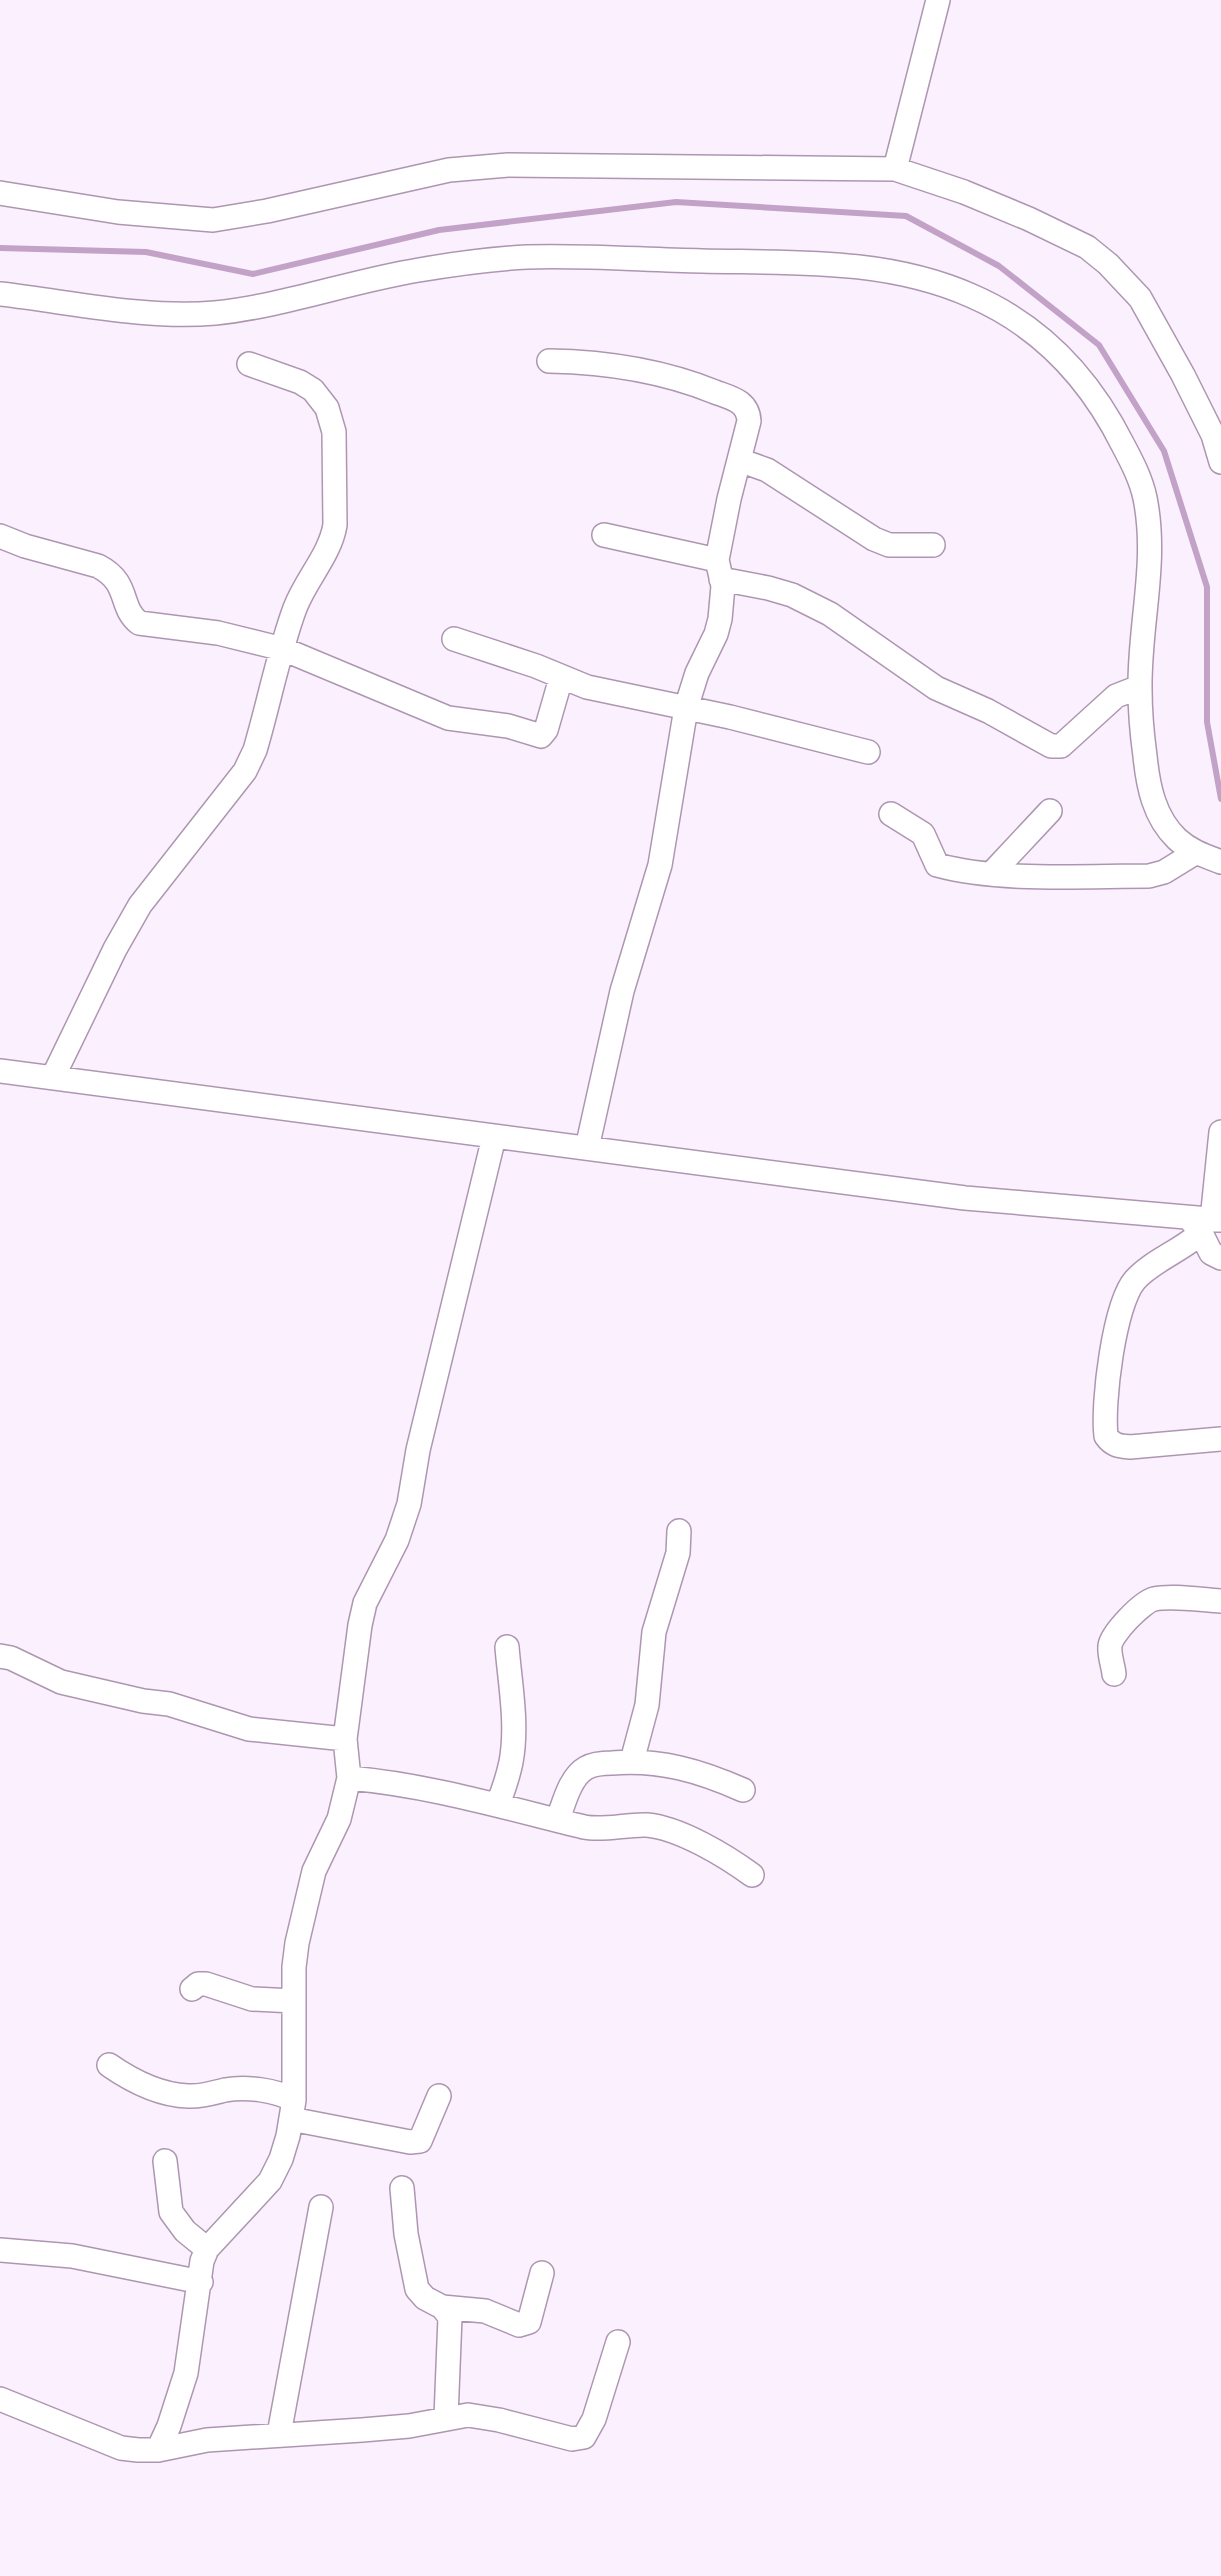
<svg xmlns="http://www.w3.org/2000/svg" width="1221" height="2576" font-family="Raleway,sans-serif">
<rect width="100%" height="100%" fill="#fbf0fd"/>
<g fill="none" stroke-linecap="round" stroke-linejoin="round">
<path stroke="#c3a2c8" stroke-width="6" d="M0 248 146 252 253 274 439 230 676 202 906 216 999 266 1099 345 1164 451 1207 587V722L1221 799"/>
<defs>
<path id="minor" d="M895 169 938 0
M0 193 118 212 213 220 267 211 449 170 508 165 895 169 964 192 1029 219 1087 247 1108 264 1140 298 1183 375 1213 435 1221 462
M0 294C71 302 144 319 215 313 284 306 351 281 419 270 454 264 491 259 527 257 585 255 644 260 702 261 793 263 887 258 972 296 1041 326 1090 379 1123 445 1132 462 1141 479 1145 498 1158 562 1139 625 1140 689 1140 711 1142 734 1145 756 1148 786 1154 817 1177 839 1190 851 1205 856 1221 862
M549 361C607 362 661 370 715 392 731 398 748 401 749 421L729 499 717 560 723 586 720 619 716 634 697 673 686 708 660 865 622 991 587 1148
M739 460 767 470 874 539 889 545H933
M604 535 717 560
M0 536 25 546 98 566C131 583 118 606 139 623L218 633 283 649 448 718 508 726 541 736 546 730 561 678
M721 579 768 588 792 595 830 614 936 688 988 711 1051 746H1061L1116 696 1139 687
M454 639 536 666 587 687 730 717 868 752
M891 814 923 834 937 865C999 882 1084 876 1149 876L1164 872 1195 853
M992 873 1050 811
M0 1071 965 1198 1221 1220
M53 1077 115 949 140 905 245 771 255 750C269 703 278 654 295 608 306 579 330 555 335 525L334 432 327 408 313 390 300 382 249 364
M1189 1218 1200 1231 1197 1236C1178 1252 1151 1262 1135 1280 1114 1304 1102 1404 1106 1436 1113 1446 1120 1446 1130 1447L1221 1439
M1212 1220 1221 1132
M1200 1231 1211 1253 1221 1258
M0 1656 11 1658 61 1682 143 1701 169 1704 249 1729 345 1739
M1114 1674C1113 1665 1109 1655 1110 1646 1111 1634 1142 1602 1154 1599 1172 1595 1202 1600 1221 1601
M632 1761 647 1705 654 1632 678 1553 679 1531
M349 1778C429 1785 506 1808 584 1827 603 1831 627 1824 647 1825 680 1828 726 1856 752 1875
M498 1804C503 1791 508 1777 511 1762 518 1725 510 1684 507 1647
M558 1819C564 1803 570 1777 586 1768 593 1764 604 1763 612 1763 660 1759 700 1771 743 1790
M192 1989 198 1984H206L252 1999 294 2001
M109 2065C132 2081 159 2095 188 2096 201 2097 213 2093 225 2090 246 2086 275 2090 294 2100
M291 2119 410 2142 420 2141 439 2096
M165 2161 171 2212 185 2231 207 2249
M402 2188 406 2234 417 2289 425 2298 442 2307 450 2317 446 2417
M0 2250 72 2256 201 2282
M442 2307 485 2311 519 2325 529 2322 542 2273
M0 2399 121 2448 138 2450H158L207 2440 362 2430 409 2426 468 2415 499 2420 572 2439 584 2437 594 2419 618 2342
M279 2434 321 2207
M158 2450 169 2426 186 2373 202 2261 207 2249 270 2181 281 2159 288 2136 294 2100V1967L297 1943 314 1871 339 1819 349 1778 345 1739 360 1625 365 1603 397 1540 409 1504 418 1450 494 1137"/>
</defs>
<use href="#minor" stroke="#ae96b2" stroke-width="26"/>
<use href="#minor" stroke="#fff" stroke-width="23"/>
</g>
</svg>
